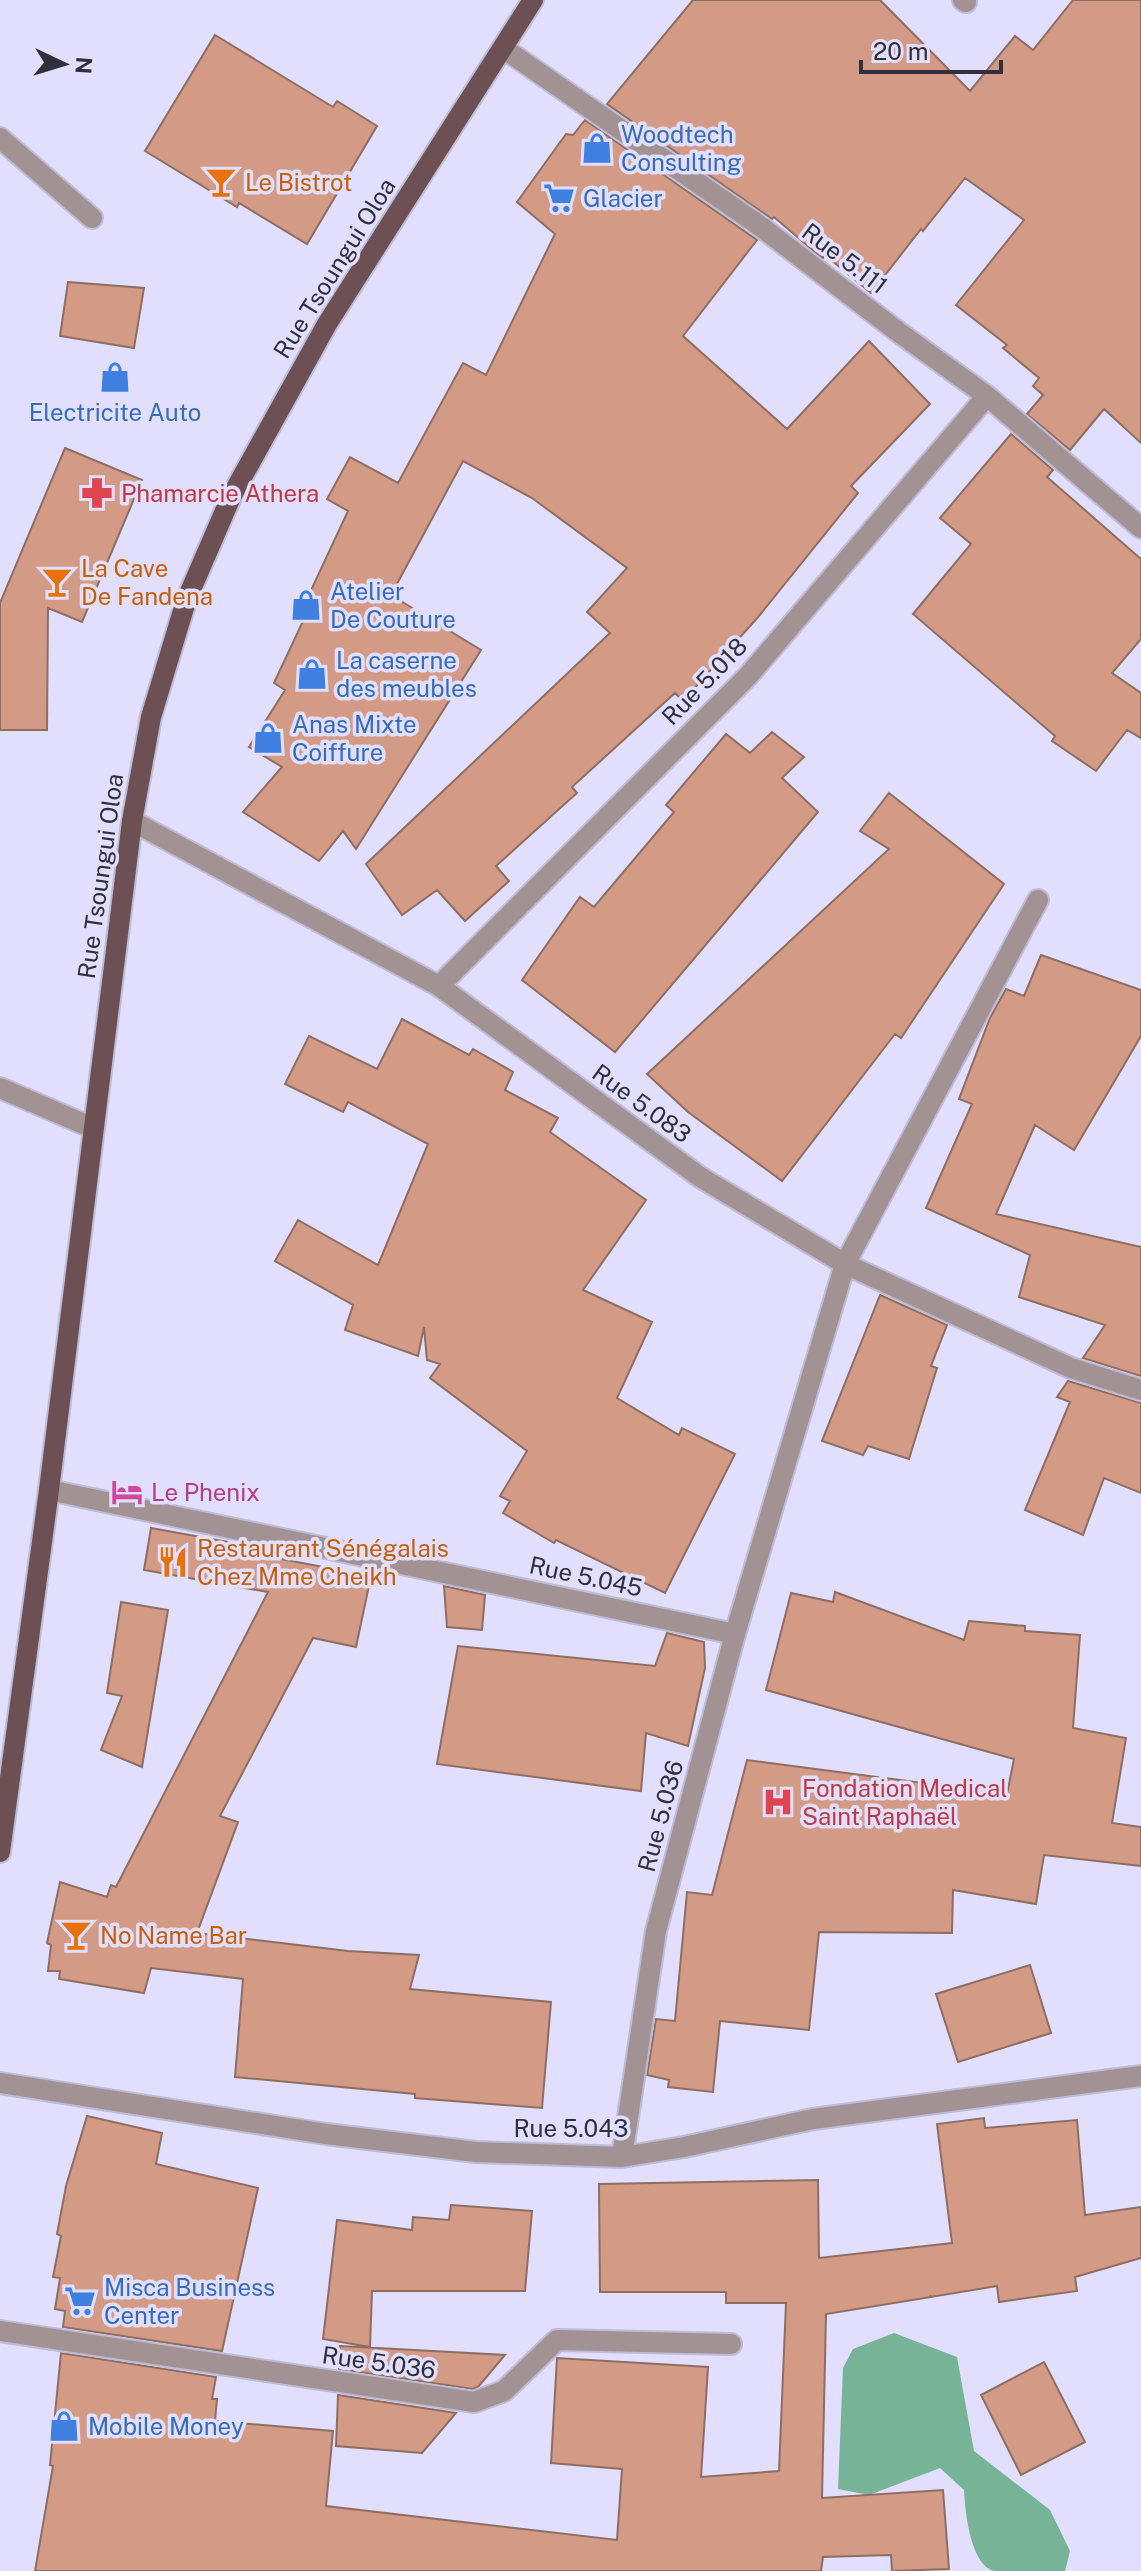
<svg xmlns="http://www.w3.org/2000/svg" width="1141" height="2571" font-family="'Public Sans',sans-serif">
<rect width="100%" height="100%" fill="#e1defe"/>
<path fill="#77b396" d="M894 2333 957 2357 974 2451 1050 2510 1070 2551 1065 2571C1047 2571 1010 2571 994 2571 970 2565 965 2510 964 2490L940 2468 869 2495 838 2489 843 2368 853 2349Z"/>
<path fill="#d39a85" stroke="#8e6e63" stroke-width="2" d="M693 0H880L970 91 1015 36 1033 50 1073 0H1141V443L1104 409 1070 450 1027 414 1043 395 1033 386 1039 378 1003 348 1007 345 956 305 1024 220 965 178 923 231 921 229 871 293 825 255 823 258 809 247 774 217 772 219 607 104Z
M215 35 333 107 337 101 377 126 307 244 239 203 237 207 145 151Z
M585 120 757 240 683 336 787 429 869 341 930 404 851 486 858 493 759 616 683 701 675 693 572 787 577 793 496 866 509 881 465 921 437 890 402 915 366 864 610 633 587 612 627 568 532 498 463 461 391 595 481 650 356 849 343 831 319 861 243 812 282 767 249 747 285 690 274 683 304 619 299 616 348 511 327 499 350 457 398 483 463 363 486 375 555 234 517 202 566 134 573 135Z
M68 282 144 288 134 348 60 336Z
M1011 434 1053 470 1047 477 1141 559V639L1112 673 1141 693V738L1127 730 1096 771 1052 741 1055 736 913 614 971 544 940 518Z
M65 448 142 480 82 622 48 608 47 730H0V603Z
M772 732 804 757 782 778 818 812 615 1052 522 980 580 897 594 907 674 812 666 805 726 734 750 753Z
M889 793 1004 884 901 1038 895 1034 782 1181 688 1112 647 1074 889 849 860 831Z
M1041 955 1141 990V1036L1074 1150 1035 1125 996 1214 1141 1247V1376L1083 1358 1105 1325 1019 1297 1030 1255 926 1208 972 1104 959 1099 990 1018 1006 989 1024 996Z
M402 1019 469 1055 473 1049 513 1072 505 1090 558 1118 550 1132 646 1200 583 1290 652 1322 617 1398 679 1435 682 1428 735 1454 665 1593 556 1540 554 1543 503 1513 510 1501 500 1496 527 1451 430 1378 440 1364 427 1360 424 1327 418 1356 345 1330 353 1305 275 1261 298 1220 378 1265 428 1144 348 1102 343 1112 285 1084 309 1036 377 1069Z
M880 1295 947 1325 931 1366 937 1368 909 1459 868 1446 863 1455 822 1441Z
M1068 1381 1141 1403V1493L1104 1478 1083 1535 1025 1510 1070 1402 1057 1397Z
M151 1528 261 1548 260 1555 371 1576 356 1647 313 1638 220 1816 238 1822 197 1933 348 1951 419 1955 410 1989 551 2002 542 2108 415 2098V2094L235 2077 243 1979 151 1968 144 1993 59 1979 60 1971H48L51 1945 47 1943 60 1882 107 1897 111 1885 116 1887 268 1592 144 1570Z
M444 1586 485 1595 482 1630 447 1627Z
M835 1592 964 1640 969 1621 1025 1626V1631L1080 1635 1073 1728 1126 1738 1112 1823 1141 1827V1866L1044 1855 1036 1904 953 1890 952 1933 819 1932 809 2030 720 2021 713 2092 668 2087 669 2080 647 2075 656 2019 675 2021 687 1892 712 1895 747 1760 1007 1794 1014 1759 766 1690 791 1593 833 1602Z
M121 1602 168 1610 142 1767 101 1750 122 1696 107 1693Z
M667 1633 704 1642 705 1668 688 1746 646 1733 641 1791 437 1764 458 1646 655 1666Z
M1030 1965 1051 2033 958 2062 936 1994Z
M87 2116 162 2133 156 2164 258 2188 222 2351 63 2327 65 2311 55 2309 60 2278 53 2277 61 2236 57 2234 66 2186Z
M984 2118 985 2128 1077 2120 1085 2215 1141 2207V2258L1075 2277 1077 2291 999 2302 997 2286 931 2297 930 2295 931 2297 826 2314 822 2498 943 2490 949 2569 892 2571 891 2555 823 2557 821 2571H35L53 2466 50 2465 61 2353 216 2377 212 2399H217L215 2421 333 2431 326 2506 617 2540 622 2469 551 2463 557 2358 708 2367 701 2477 779 2471 786 2303H726V2292H600L599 2184 818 2180 819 2258 952 2243 937 2124Z
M451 2205 532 2211 525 2291H372L370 2347 323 2339 337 2220 412 2230 413 2217 449 2220Z
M340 2346 505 2355 479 2386 473 2389 339 2369Z
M1044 2362 1085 2442 1021 2475 981 2395Z
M338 2395 456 2413 422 2453 336 2446Z"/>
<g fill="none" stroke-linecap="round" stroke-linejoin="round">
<defs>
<path id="lane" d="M0 138 92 218"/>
<path id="street" d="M963 0 966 2
M503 48 760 226 897 331 987 396 1141 528
M132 821 439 986 700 1177 845 1264 1071 1368 1141 1390
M439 986 748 676 987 396
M0 1088 93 1128
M49 1490 735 1634 845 1264 1038 900
M0 2083 326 2134 476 2152 622 2157 684 2147 813 2119 1141 2076
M622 2157 656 1931 735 1634
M0 2331 474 2402 504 2391 557 2340 731 2344"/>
<path id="primary" d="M0 1852 49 1490 132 821 151 717 186 601 231 497 327 324 533 0"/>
</defs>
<use href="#lane" stroke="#bebbd7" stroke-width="24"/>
<use href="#street" stroke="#bebbd7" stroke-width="24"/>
<use href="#primary" stroke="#bebbd7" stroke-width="24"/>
<use href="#lane" stroke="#a29293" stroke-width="20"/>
<use href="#street" stroke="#a29293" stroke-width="20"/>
<use href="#primary" stroke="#6c5053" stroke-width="20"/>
</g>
<defs>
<symbol id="shop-bare" viewBox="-9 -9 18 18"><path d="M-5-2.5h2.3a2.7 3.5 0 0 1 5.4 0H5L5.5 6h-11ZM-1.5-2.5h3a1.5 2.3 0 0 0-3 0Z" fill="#3f7fe0" stroke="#e1defe" stroke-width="2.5" paint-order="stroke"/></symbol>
<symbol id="bar-bare" viewBox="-9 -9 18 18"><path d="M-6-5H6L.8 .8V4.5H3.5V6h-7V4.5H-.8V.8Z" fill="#e8710a" stroke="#e1defe" stroke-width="2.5" paint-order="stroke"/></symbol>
<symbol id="supermarket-bare" viewBox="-9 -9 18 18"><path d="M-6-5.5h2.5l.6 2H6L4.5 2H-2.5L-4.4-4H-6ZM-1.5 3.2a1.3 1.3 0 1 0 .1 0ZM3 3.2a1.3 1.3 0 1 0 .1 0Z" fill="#3f7fe0" stroke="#e1defe" stroke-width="2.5" paint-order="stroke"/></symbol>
<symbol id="pharmacy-bare" viewBox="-9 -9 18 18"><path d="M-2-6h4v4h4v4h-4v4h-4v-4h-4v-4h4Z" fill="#e0444e" stroke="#e1defe" stroke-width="2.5" paint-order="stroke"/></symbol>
<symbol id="hotel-bare" viewBox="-9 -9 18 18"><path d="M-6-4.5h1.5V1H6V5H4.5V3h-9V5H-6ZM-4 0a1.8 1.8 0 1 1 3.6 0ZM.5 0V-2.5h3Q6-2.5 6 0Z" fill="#d1479c" stroke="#e1defe" stroke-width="2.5" paint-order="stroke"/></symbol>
<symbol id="restaurant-bare" viewBox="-9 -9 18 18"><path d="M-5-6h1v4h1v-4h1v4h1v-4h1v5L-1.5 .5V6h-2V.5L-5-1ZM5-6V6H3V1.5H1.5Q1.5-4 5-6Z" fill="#e8710a" stroke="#e1defe" stroke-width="2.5" paint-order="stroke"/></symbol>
<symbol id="hospital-bare" viewBox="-9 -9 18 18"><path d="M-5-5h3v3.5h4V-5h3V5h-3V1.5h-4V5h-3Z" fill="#e0444e" stroke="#e1defe" stroke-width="2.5" paint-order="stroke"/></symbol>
</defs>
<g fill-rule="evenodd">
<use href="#shop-bare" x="575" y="126" width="44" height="44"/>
<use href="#bar-bare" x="199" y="160" width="44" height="44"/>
<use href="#supermarket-bare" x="537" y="176" width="44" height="44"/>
<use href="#shop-bare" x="93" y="355" width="44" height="44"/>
<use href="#pharmacy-bare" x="75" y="471" width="44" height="44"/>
<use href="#bar-bare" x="35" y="560" width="44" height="44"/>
<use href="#shop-bare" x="284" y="583" width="44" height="44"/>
<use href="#shop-bare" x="290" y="652" width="44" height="44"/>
<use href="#shop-bare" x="246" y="716" width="44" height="44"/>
<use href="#hotel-bare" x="105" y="1470" width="44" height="44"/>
<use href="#restaurant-bare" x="151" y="1540" width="44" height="44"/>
<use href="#hospital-bare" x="756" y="1780" width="44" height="44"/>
<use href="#bar-bare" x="54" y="1913" width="44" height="44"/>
<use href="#supermarket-bare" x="58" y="2279" width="44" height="44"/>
<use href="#shop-bare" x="42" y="2404" width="44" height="44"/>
</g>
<g text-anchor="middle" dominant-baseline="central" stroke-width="7" stroke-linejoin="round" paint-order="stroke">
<g font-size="24" fill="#366cbe" stroke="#e1defe" text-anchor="start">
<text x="621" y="134">Woodtech<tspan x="621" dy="28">Consulting</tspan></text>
<text x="583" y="198">Glacier</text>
<text x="115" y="412" text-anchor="middle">Electricite Auto</text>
<text x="330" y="591">Atelier<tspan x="330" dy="28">De Couture</tspan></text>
<text x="336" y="660">La caserne<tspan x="336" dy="28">des meubles</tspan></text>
<text x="292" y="724">Anas Mixte<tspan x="292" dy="28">Coiffure</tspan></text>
<text x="104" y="2287">Misca Business<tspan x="104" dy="28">Center</tspan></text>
<text x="88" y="2426">Mobile Money</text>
</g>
<g font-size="24" fill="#c56008" stroke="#e1defe" text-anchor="start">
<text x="245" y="182">Le Bistrot</text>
<text x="81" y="568">La Cave<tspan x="81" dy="28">De Fandena</tspan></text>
<text x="197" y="1548">Restaurant Sénégalais<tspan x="197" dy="28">Chez Mme Cheikh</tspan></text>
<text x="100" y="1935">No Name Bar</text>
</g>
<g font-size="24" fill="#302f3b" stroke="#e1defe">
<text transform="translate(845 258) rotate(37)">Rue 5.111</text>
<text transform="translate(334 268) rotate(-58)">Rue Tsoungui Oloa</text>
<text transform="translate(704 681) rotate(-46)">Rue 5.018</text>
<text transform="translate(100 876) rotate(-82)">Rue Tsoungui Oloa</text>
<text transform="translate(642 1103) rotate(36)">Rue 5.083</text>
<text transform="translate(586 1576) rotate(12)">Rue 5.045</text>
<text transform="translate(660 1816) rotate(-75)">Rue 5.036</text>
<text x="571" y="2128">Rue 5.043</text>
<text transform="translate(379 2362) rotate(8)">Rue 5.036</text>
</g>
<g font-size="24" fill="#be3a42" stroke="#e1defe" text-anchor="start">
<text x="121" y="493">Phamarcie Athera</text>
<text x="802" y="1788">Fondation Medical<tspan x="802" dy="28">Saint Raphaël</tspan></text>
</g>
<g font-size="24" fill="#b23c85" stroke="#e1defe" text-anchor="start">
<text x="151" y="1492">Le Phenix</text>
</g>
</g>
<g transform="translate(64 64) rotate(94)" stroke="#e1defe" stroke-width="6" paint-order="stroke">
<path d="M0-6L14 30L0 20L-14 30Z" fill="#302f3b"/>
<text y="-12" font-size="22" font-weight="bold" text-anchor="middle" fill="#302f3b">N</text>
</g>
<path d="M861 60v12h140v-12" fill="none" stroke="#302f3b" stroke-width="4"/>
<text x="873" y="60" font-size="24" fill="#302f3b" stroke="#e1defe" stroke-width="6" paint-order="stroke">20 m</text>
</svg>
